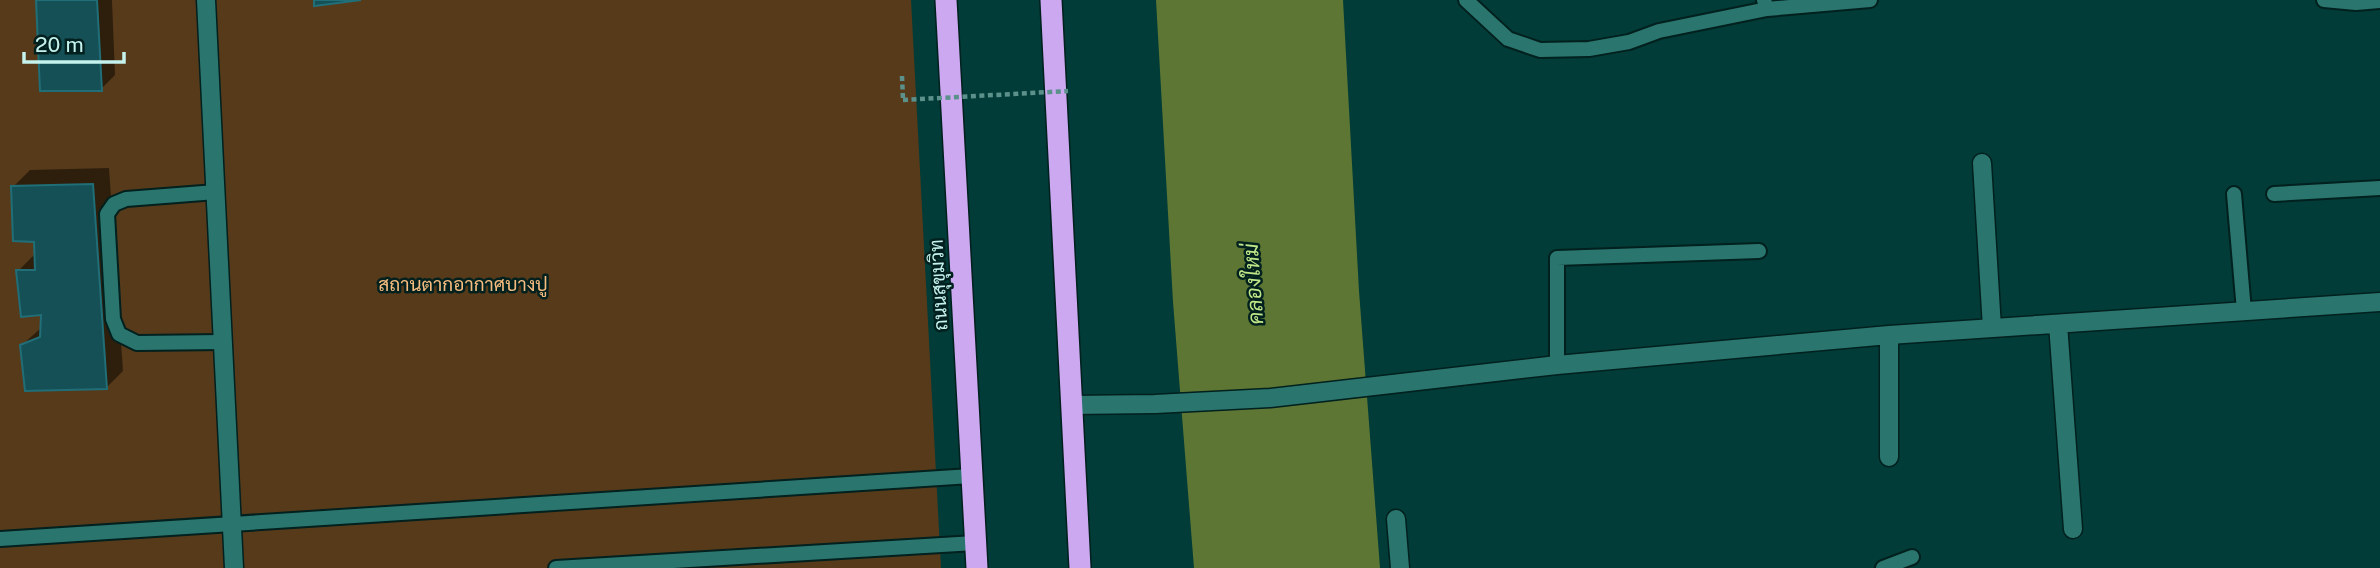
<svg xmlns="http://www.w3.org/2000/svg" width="2380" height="568" font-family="'Public Sans',Sarabun,sans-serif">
<rect width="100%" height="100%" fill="#013c38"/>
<path fill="#573a1a" d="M0 0H911L941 568H0Z"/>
<path fill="#5d7633" d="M1156 0H1343L1359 291 1380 568H1194L1173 302Z"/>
<path fill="#0007" d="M37 0H112L115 75 101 89Z
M109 168 123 371 106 388 22 345 42 327V313L18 271 35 254V241L13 187 30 170Z"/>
<path fill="#165057" stroke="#206e77" stroke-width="2" d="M36 0H97L102 91H40Z
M314 0H361L314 6Z
M93 184 107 389 25 391 20 345 40 337 41 315 21 317 16 270H35L34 242 13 241 11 186Z"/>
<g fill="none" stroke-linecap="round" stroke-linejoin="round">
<defs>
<path id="lane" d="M1466 0 1508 39 1540 50 1589 49 1629 42 1659 31 1767 9 1764 0
M2324 0 2356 3 2380 1
M1767 9 1870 0
M216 192 126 199 114 204 107 214 113 319 119 334 137 343 223 342
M2234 194 2244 311
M2274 194 2380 188
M1557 365V258L1759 251
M0 539 971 476
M556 568 975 543
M1883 568 1912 557"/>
<path id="street" d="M206 0 234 568
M1982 163 1992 328
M2058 324 2073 529
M1071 405 1155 404 1270 398 1557 365 1889 335 2380 302
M1889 457V335
M1396 519 1400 568"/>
<path id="highway" d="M946 0 977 568
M1051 0 1080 568"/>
</defs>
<use href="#lane" stroke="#01201e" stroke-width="18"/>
<use href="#street" stroke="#01201e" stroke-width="21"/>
<use href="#highway" stroke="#01201e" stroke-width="24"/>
<path stroke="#5b908b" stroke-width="4.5" stroke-dasharray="5 3.5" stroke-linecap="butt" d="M902 76 903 100"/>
<use href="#lane" stroke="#2a756e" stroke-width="14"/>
<use href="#street" stroke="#2a756e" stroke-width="18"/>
<use href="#highway" stroke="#cba8f0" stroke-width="21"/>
<path stroke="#5b908b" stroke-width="4.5" stroke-dasharray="5 3.5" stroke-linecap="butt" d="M903 100 1068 91"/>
</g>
<g text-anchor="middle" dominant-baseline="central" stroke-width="5" stroke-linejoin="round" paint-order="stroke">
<g font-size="19" fill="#f6bc7f" stroke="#01201e">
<text x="463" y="284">สถานตากอากาศบางปู</text>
</g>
<g font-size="19" fill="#c5f2ec" stroke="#01201e">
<text transform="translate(938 285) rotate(-93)">ถนนสุขุมวิท</text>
</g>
<g font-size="21" font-style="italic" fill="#c1e788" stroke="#01201e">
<text transform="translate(1253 284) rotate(-94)">คลองใหม่</text>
</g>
</g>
<path d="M24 52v10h100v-10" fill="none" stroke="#c5f2ec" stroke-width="3.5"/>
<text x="35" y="52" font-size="21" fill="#c5f2ec" stroke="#01201e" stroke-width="5" paint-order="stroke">20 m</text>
</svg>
